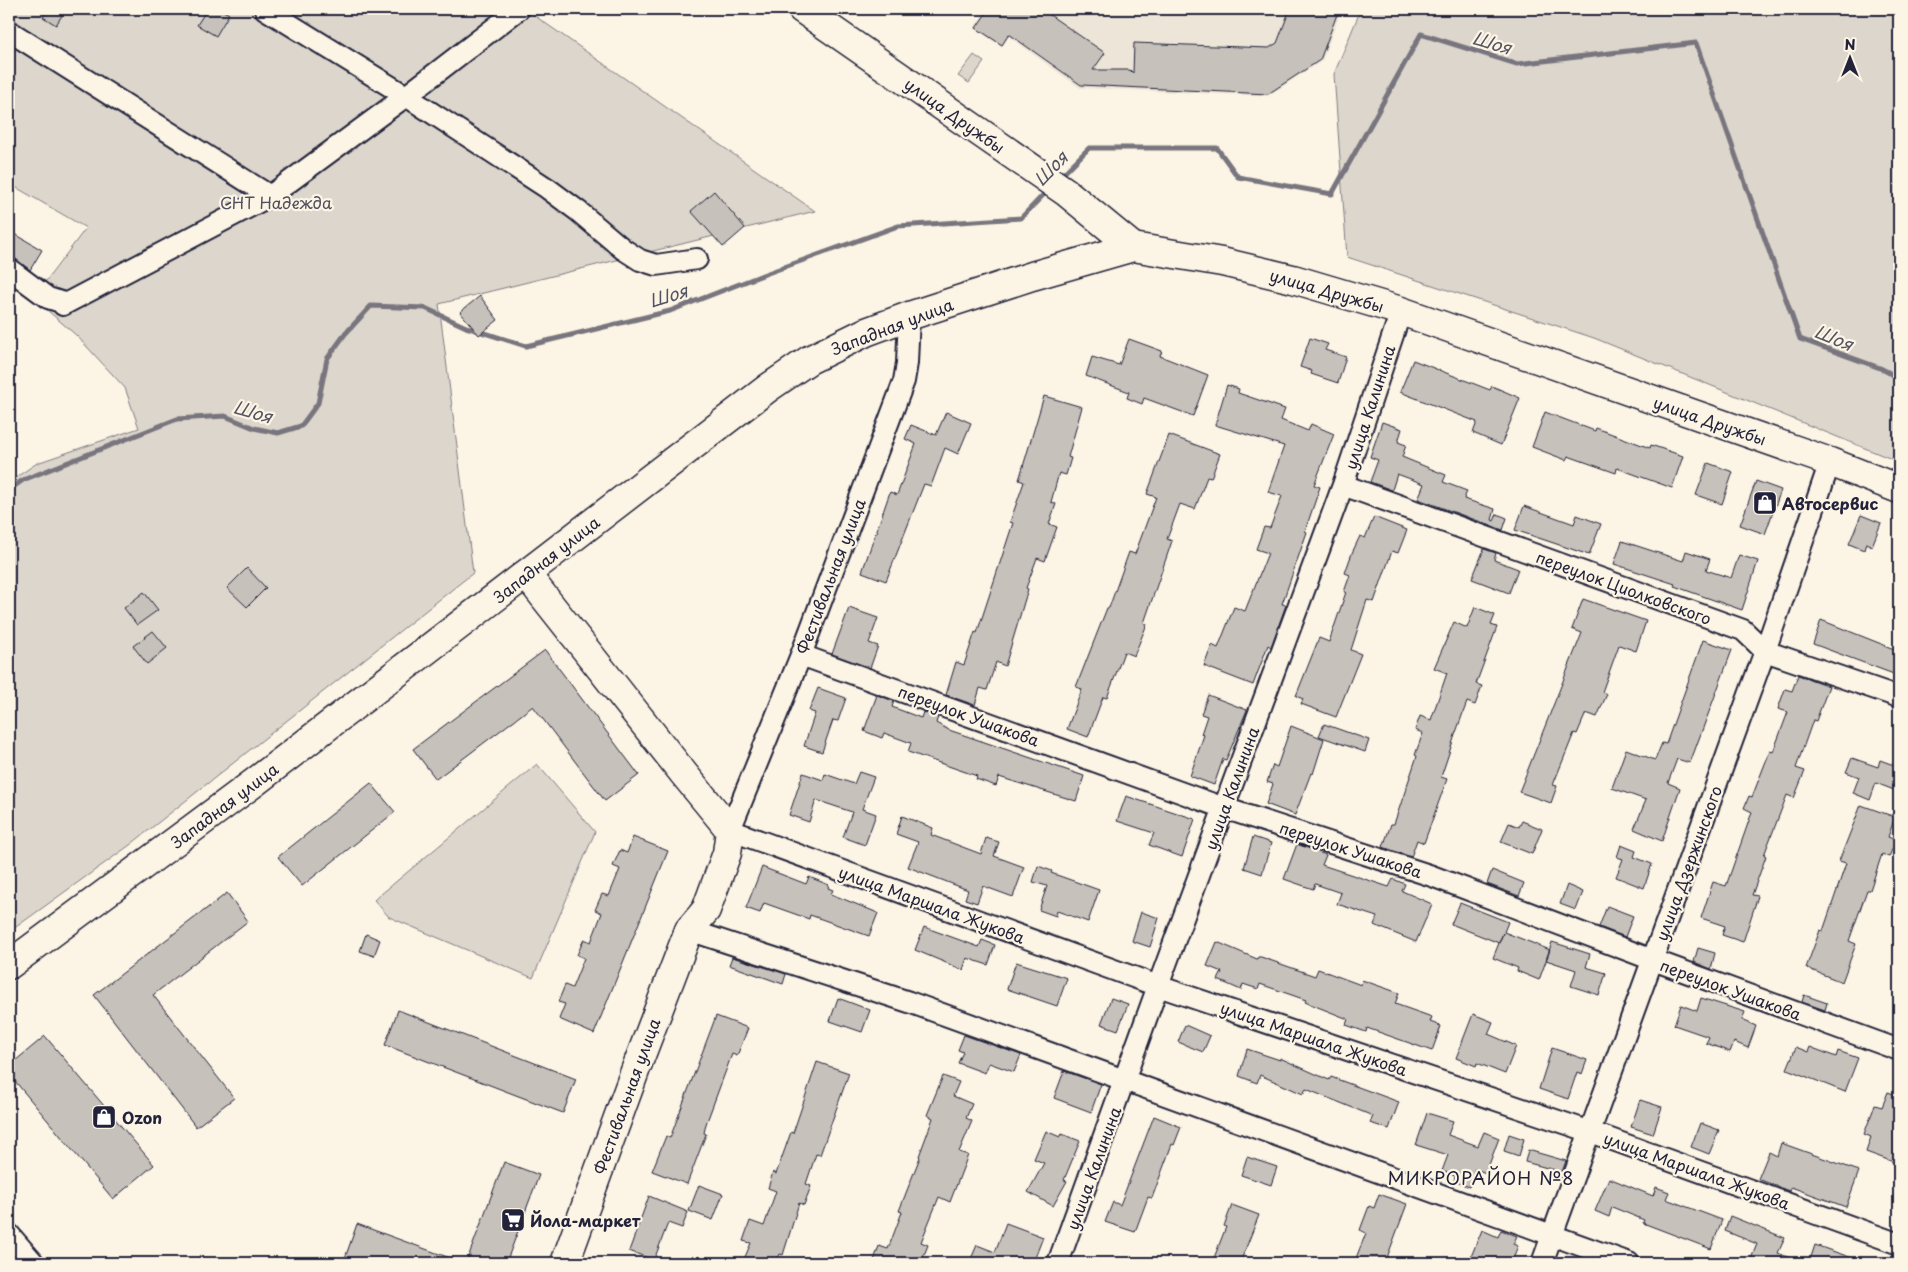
<svg xmlns="http://www.w3.org/2000/svg" width="1908" height="1272" font-family="'Playpen Sans',sans-serif">
<rect width="100%" height="100%" fill="#fcf5e5"/>
<filter id="ink" filterUnits="userSpaceOnUse"><feTurbulence type="fractalNoise" baseFrequency=".02" numOctaves="2"/><feDisplacementMap in="SourceGraphic" scale="10" xChannelSelector="R" yChannelSelector="G"/><feConvolveMatrix kernelMatrix="1 2 1 2 8 2 1 2 1" color-interpolation-filters="sRGB"/></filter>
<g filter="url(#ink)">
<path fill="#ece5d8" d="M987 9H1342L1322 61 1268 96 1080 88 1009 37 1002 47 974 28Z"/>
<path fill="#dcd6cc" stroke="#7f7c84" d="M9 9H525L815 211 439 304 473 573 130 845 9 932V482L37 463 139 428 125 388 77 336 33 298 86 228 12 185 9 188Z
M1361 9H1899V462L1594 338 1347 257 1334 74Z
M974 55 984 62 969 83 958 76Z
M537 764 595 832 533 978 389 917 374 900Z"/>
<g fill="none" stroke-linecap="round" stroke-linejoin="round">
<path stroke="#78757e" stroke-width="5" d="M1059 178 1089 148H1217L1238 177 1332 194 1421 34 1517 64 1696 43 1800 339 1880 368 1899 378
M9 490 23 480 177 419 225 416 254 428 278 433 301 426 318 403 327 359 345 334 371 306 425 308 466 327 526 346 670 311 765 274 898 226 1021 218 1048 190"/>
</g>
<path fill="#c6c1bb" stroke="#22223b" d="M49 9H66L56 25 43 17Z
M207 9H220L229 14 216 36 197 25Z
M989 9H1041L1105 53 1093 70H1130L1133 73 1134 43 1269 48 1277 43 1290 9H1339L1320 60 1268 94 1081 85 1009 34 1002 45 976 28Z
M714 191 745 228 723 247 691 211Z
M15 234 42 250 30 270 16 259 9 257V244Z
M480 296 498 320 479 335 460 312Z
M1310 338 1328 344 1325 350 1346 357 1338 383 1311 374 1312 371 1300 367Z
M1129 339 1162 351 1160 356 1208 375 1193 416 1144 398 1142 404 1127 398 1129 392 1086 376 1092 357 1119 365Z
M1413 360 1490 390 1492 386 1520 398 1501 445 1473 433 1477 422 1400 392Z
M1227 385 1239 389 1238 393 1285 409 1281 420 1308 431 1311 424 1334 434 1314 485 1320 487 1305 531 1307 532 1282 604 1286 605 1271 647 1268 645 1253 685 1204 666 1212 645 1218 648 1234 607 1245 611 1268 553 1256 549 1264 527 1270 528 1282 496 1268 492 1284 446 1215 425Z
M1044 396 1082 407 1068 457 1071 458 1066 475 1059 473 1051 502 1056 504 1049 524 1057 527 1045 561 1037 558 1026 588 1028 589 1005 666 996 662 987 690 980 688 975 705 946 695 956 662 964 665 975 632 977 633 1013 523 1010 522 1024 482 1019 480Z
M946 412 971 423 958 454 945 448 931 486 924 484 886 581 862 572 890 492 897 495 916 444 905 439 911 425 936 435Z
M1545 412 1595 431 1596 428 1650 448 1651 445 1683 456 1672 488 1617 468 1616 473 1568 456 1566 460 1532 447Z
M1382 422 1402 429 1398 442 1406 445 1402 457 1446 475 1443 482 1467 491 1464 499 1495 509 1492 520 1494 521 1497 514 1507 518 1503 530 1418 499 1424 484 1397 474 1392 490 1370 482 1378 460 1370 457Z
M1169 435 1220 454 1211 478 1207 477 1195 509 1180 504 1167 539 1172 541 1144 623 1147 624 1134 656 1124 652 1107 698 1103 697 1088 737 1067 729 1082 689 1076 687 1107 608H1109L1129 552 1135 554 1156 497 1147 494Z
M1708 463 1733 472 1722 504 1696 495Z
M1756 481 1781 490 1765 534 1740 525Z
M1524 506 1574 524 1577 515 1601 524 1589 555 1515 530Z
M1861 515 1881 523 1872 546 1866 543 1864 550 1849 544Z
M1374 517 1407 530 1398 553 1392 551 1374 602 1367 600 1351 650 1361 654 1336 717 1301 704 1303 699 1296 696 1319 638 1329 642 1346 592H1344L1350 575 1345 573 1352 553 1360 536 1365 538Z
M1622 541 1683 561 1686 551 1710 559 1706 570 1731 578 1739 555 1758 561 1742 610 1674 586 1675 584 1614 564Z
M1484 549 1496 553 1494 560 1518 569 1509 593 1472 579Z
M247 568 266 588 247 607 227 588Z
M144 592 158 610 137 625 124 608Z
M1583 599 1646 621 1636 651 1619 645 1602 692 1607 694 1597 717 1586 713 1577 734 1574 733 1553 785 1557 786 1551 803 1519 792 1582 633 1572 629Z
M1475 607 1495 615 1491 625 1497 627 1476 684 1482 686 1475 705 1467 702 1455 735 1441 777 1447 779 1424 843 1417 840 1411 857 1383 847 1391 824H1394L1417 756 1415 755 1423 733 1415 730 1420 716 1431 720 1447 673 1434 668 1454 622 1467 628Z
M849 608 878 618 869 643 878 646 870 668 832 654Z
M1821 620 1899 651V676L1813 644Z
M153 631 167 648 147 664 133 646Z
M1703 640 1732 650 1690 763 1677 759 1668 783 1680 788 1662 841 1634 829 1646 800 1612 788 1626 749 1655 760 1662 743 1666 744Z
M545 650 639 775 605 801 533 706 436 779 413 749Z
M1798 675 1829 686 1816 721 1813 720 1796 768 1805 771 1794 798 1787 795 1764 855 1766 856 1752 895 1758 896 1743 942 1722 935 1725 926 1701 918 1713 882 1726 886 1752 812 1744 808 1749 796 1752 797 1770 751 1773 752 1788 712 1778 709 1785 689 1792 691Z
M818 688 846 698 838 721 833 720 822 752 804 746 815 713 809 711Z
M877 695 894 701 892 707 921 718 923 712 938 717 936 723 949 730 1084 776 1076 801 999 777 996 786 976 779 977 776 908 752 911 743 884 733 882 738 864 731Z
M1208 695 1247 710 1226 760 1223 759 1214 785 1190 776 1204 735 1201 734 1207 716 1201 714Z
M1324 724 1369 740 1365 752 1319 736Z
M1291 726 1324 739 1313 774 1311 773 1295 815 1266 804 1273 784 1267 782 1273 765 1277 767Z
M1852 758 1878 767 1880 760 1899 767V792L1876 783 1870 800 1853 793 1859 777 1846 772Z
M859 772 874 777 862 809 876 814 865 845 843 837 852 812 816 800 809 822 789 815 803 773 823 780 825 774 854 784Z
M371 783 395 812 302 886 278 857Z
M1126 796 1195 819 1182 857 1149 845 1154 833 1117 821Z
M1861 805 1895 817 1888 837 1896 840 1889 857 1882 854 1870 890H1867L1849 941 1856 944 1842 982 1806 968 1820 930 1823 931 1838 887 1846 863 1839 861Z
M902 816 933 828 931 835 981 854 986 838 999 842 994 856 1024 867 1013 897 983 886 977 903 965 899 968 890 908 867 918 842 896 834Z
M1522 821 1542 829 1532 854 1501 842 1509 823 1519 827Z
M633 837 668 851 594 1034 559 1019 565 1004 558 1002 565 985 572 988 584 958 577 955 584 939 591 942 602 913 595 910 602 894 609 896 620 869 613 866 620 850 627 853Z
M1253 837 1271 843 1262 874 1244 868Z
M1297 844 1326 855 1322 865 1389 887 1393 879 1405 884 1402 891 1432 904 1416 942 1374 925 1377 917 1337 904 1341 893 1315 884 1313 889 1284 879Z
M1621 845 1636 851 1634 857 1652 864 1644 888 1616 877 1623 859 1617 857Z
M1038 866 1052 871 1051 873 1099 890 1088 922 1057 911 1056 916 1039 910 1047 886 1033 882Z
M762 867 806 884 809 877 829 885 828 888 833 890 831 894 878 913 869 936 810 915 809 919 764 903 760 913 746 908Z
M1492 870 1524 883 1519 896 1487 884Z
M1567 885 1583 892 1576 910 1560 904Z
M227 893 248 921 153 995 234 1098 196 1127 94 995Z
M1460 903 1508 922 1504 932 1550 950 1539 980 1517 971 1518 968 1493 958 1503 933 1499 943 1451 924Z
M1607 906 1633 916 1625 937 1599 927Z
M1141 912 1159 918 1150 947 1132 941Z
M924 927 979 947 982 940 995 945 988 965 967 958 963 970 915 950Z
M366 934 380 940 374 956 360 951Z
M1217 942 1257 959 1258 957H1261L1315 976 1318 969 1361 985 1362 980 1399 993 1395 1004 1432 1017 1430 1022 1441 1026 1432 1051 1367 1028 1366 1032 1346 1025 1348 1019 1305 1002 1306 1000 1260 984 1258 989 1243 984 1241 990 1218 980 1222 972 1207 966Z
M1552 942 1590 954 1586 967 1606 973 1599 995 1571 986 1576 970 1546 960Z
M1698 948 1715 953 1711 969 1694 962Z
M732 957 786 974 783 984 729 965Z
M1016 962 1067 978 1057 1006 1007 989Z
M1804 995 1827 1003 1825 1010 1802 1002Z
M838 998 870 1010 862 1032 830 1021Z
M1111 998 1128 1004 1118 1030 1101 1024Z
M1701 998 1745 1012 1742 1020 1756 1026 1748 1048 1734 1042 1730 1052 1706 1043 1709 1037 1674 1025 1681 1005 1697 1011Z
M398 1010 576 1079 563 1113 385 1045Z
M1473 1014 1493 1022 1488 1034 1516 1046 1505 1074 1477 1063 1476 1066 1456 1058Z
M716 1016 748 1028 737 1056 732 1054 706 1124 704 1133 706 1134 687 1184 652 1171 666 1136 670 1138Z
M1185 1025 1210 1036 1203 1052 1178 1042Z
M964 1035 1021 1055 1014 1072 989 1063 985 1073 958 1063 963 1052 958 1050Z
M45 1036 154 1165 113 1199 9 1074V1066Z
M1796 1047 1808 1052 1810 1047 1836 1057 1838 1051 1858 1058 1845 1092 1787 1069Z
M1552 1048 1587 1060 1582 1074 1577 1072 1568 1099 1539 1089Z
M1247 1049 1280 1060V1058L1329 1080 1331 1077 1399 1102 1389 1129 1370 1123 1373 1116 1306 1089 1303 1094 1260 1075 1257 1083 1239 1076Z
M817 1062 849 1073 820 1155 816 1154 806 1184 811 1186 804 1205 799 1203 783 1255 780 1254 776 1263H761L745 1257 751 1243 743 1241 750 1221 764 1226 776 1191 768 1188 773 1172 776 1174 791 1132 793 1133Z
M1064 1071 1101 1084 1091 1112 1054 1098Z
M943 1076 959 1082 953 1096 972 1104 966 1118 972 1121 959 1152 968 1155 950 1202 939 1197 921 1242 928 1245 921 1263 905 1258 903 1263H873L879 1246 888 1249 902 1212 899 1211 920 1157 919 1156 933 1118 927 1115Z
M1888 1092 1899 1096V1164L1866 1152 1871 1137 1864 1134 1875 1105 1882 1107Z
M1640 1100 1662 1107 1653 1134 1631 1127Z
M1427 1113 1453 1121 1448 1135 1478 1146 1484 1132 1499 1138 1486 1173 1475 1169 1469 1187 1454 1181 1455 1176 1442 1171 1448 1155 1416 1145Z
M1154 1116 1181 1127 1174 1145 1172 1144 1152 1198 1148 1197 1135 1232 1105 1222 1113 1202 1120 1205Z
M1700 1123 1719 1130 1709 1154 1691 1147Z
M1046 1131 1060 1137 1062 1134 1080 1141 1064 1180 1067 1181 1053 1206 1028 1192 1044 1163 1034 1159Z
M1509 1134 1524 1139 1519 1156 1504 1151Z
M1781 1143 1859 1171 1846 1207 1791 1187 1789 1191 1758 1179 1769 1152 1777 1156Z
M1528 1150 1566 1161 1562 1172 1525 1162Z
M1247 1157 1277 1167 1271 1185 1241 1175Z
M504 1162 539 1175 506 1263H466Z
M1609 1178 1653 1196 1656 1187 1669 1192 1666 1199 1722 1220 1711 1249 1643 1223 1644 1220 1612 1207 1609 1217 1595 1211Z
M699 1185 723 1194 713 1220 689 1211Z
M1379 1194 1407 1204 1385 1263H1371L1356 1258 1366 1233 1360 1230 1369 1206 1374 1208Z
M649 1196 688 1212 682 1228 668 1223 654 1260 629 1251Z
M1232 1205 1259 1215 1240 1263H1212L1226 1227 1224 1226Z
M1730 1216 1785 1238 1778 1253 1802 1263H1760L1751 1259 1757 1244 1725 1231Z
M1006 1223 1043 1237 1033 1263H982L971 1259 977 1245 995 1252Z
M357 1224 461 1262V1263H351L344 1261Z
M1482 1230 1498 1237 1501 1230 1517 1236 1513 1244 1518 1246 1511 1263H1481L1470 1259Z
M1815 1245 1861 1261 1860 1263H1809Z"/>
<g fill="none" stroke-linecap="round" stroke-linejoin="round">
<defs>
<path id="street" d="M265 9 406 96 547 188 578 211 623 249 640 260 656 265 697 259
M9 31 270 196
M9 269 48 298 61 302 63 305 270 196 406 96 519 9
M909 316 907 363 904 381 801 655 730 830 1158 986 1591 1132 1899 1244
M1343 485 1743 630 1765 651 1899 697
M801 655 1224 808 1432 876 1653 960 1899 1050
M689 930 909 1002 1629 1263
M9 1234 34 1263
M1058 1263 1158 986 1343 485 1401 311
M1542 1263 1765 651 1830 462"/>
<path id="secondary" d="M802 9 1066 192 1133 247
M526 574 684 774 730 830
M565 1263 635 1071 689 930 706 910 727 853 730 830"/>
<path id="primary" d="M9 965 255 782 768 388 809 360 866 332 909 316 1032 276 1133 247 1222 262 1293 279 1401 311 1830 462 1899 489"/>
</defs>
<use href="#street" stroke="#22223b" stroke-width="24"/>
<use href="#secondary" stroke="#22223b" stroke-width="31"/>
<use href="#primary" stroke="#22223b" stroke-width="31"/>
<use href="#street" stroke="#fcf5e5" stroke-width="20"/>
<use href="#secondary" stroke="#fcf5e5" stroke-width="28"/>
<use href="#primary" stroke="#fcf5e5" stroke-width="28"/>
</g>
</g>
<defs>
<symbol id="shop-square" viewBox="-11 -11 22 22"><rect x="-9" y="-9" width="18" height="18" rx="4" fill="#22223b" stroke="#fcf5e5"/><path d="M-5-2.5h2.3a2.7 3.5 0 0 1 5.4 0H5L5.5 6h-11ZM-1.5-2.5h3a1.5 2.3 0 0 0-3 0Z" fill="#fff"/></symbol>
<symbol id="supermarket-square" viewBox="-11 -11 22 22"><rect x="-9" y="-9" width="18" height="18" rx="4" fill="#22223b" stroke="#fcf5e5"/><path d="M-6-5.5h2.5l.6 2H6L4.5 2H-2.5L-4.4-4H-6ZM-1.5 3.2a1.3 1.3 0 1 0 .1 0ZM3 3.2a1.3 1.3 0 1 0 .1 0Z" fill="#fff"/></symbol>
</defs>
<g fill-rule="evenodd">
<use href="#shop-square" x="1751" y="489" width="28" height="28"/>
<use href="#shop-square" x="90" y="1103" width="28" height="28"/>
<use href="#supermarket-square" x="499" y="1206" width="28" height="28"/>
</g>
<g text-anchor="middle" dominant-baseline="central" stroke-width="4.5" stroke-linejoin="round" paint-order="stroke">
<g font-size="16" fill="#22223b" stroke="#fcf5e5">
<text transform="translate(955 115) rotate(35)">улица Дружбы</text>
<text transform="translate(1327 290) rotate(16)">улица Дружбы</text>
<text transform="translate(892 326) rotate(-21)">Западная улица</text>
<text transform="translate(1369 407) rotate(-72)">улица Калинина</text>
<text transform="translate(1710 420) rotate(19)">улица Дружбы</text>
<text transform="translate(546 559) rotate(-38)">Западная улица</text>
<text transform="translate(830 576) rotate(-69)">Фестивальная улица</text>
<text transform="translate(1624 587) rotate(20)">переулок Циолковского</text>
<text transform="translate(969 715) rotate(20)">переулок Ушакова</text>
<text transform="translate(1231 788) rotate(-70)">улица Калинина</text>
<text transform="translate(224 805) rotate(-37)">Западная улица</text>
<text transform="translate(1351 849) rotate(18)">переулок Ушакова</text>
<text transform="translate(1688 863) rotate(-70)">улица Дзержинского</text>
<text transform="translate(932 904) rotate(20)">улица Маршала Жукова</text>
<text transform="translate(1731 989) rotate(20)">переулок Ушакова</text>
<text transform="translate(1314 1038) rotate(19)">улица Маршала Жукова</text>
<text transform="translate(626 1096) rotate(-70)">Фестивальная улица</text>
<text transform="translate(1093 1168) rotate(-70)">улица Калинина</text>
<text transform="translate(1697 1170) rotate(20)">улица Маршала Жукова</text>
</g>
<g font-size="16" fill="#504f5f" stroke="#fcf5e5">
<text x="276" y="202">СНТ Надежда</text>
</g>
<g font-size="16" font-weight="bold" fill="#22223b" stroke="#fcf5e5" text-anchor="start">
<text x="1782" y="503">Автосервис</text>
<text x="122" y="1117">Ozon</text>
<text x="530" y="1220">Йола-маркет</text>
</g>
<g font-size="18" font-style="italic" fill="#545362" stroke="#fcf5e5">
<text transform="translate(1492 42) rotate(17)">Шоя</text>
<text transform="translate(1050 168) rotate(-46)">Шоя</text>
<text transform="translate(668 295) rotate(-17)">Шоя</text>
<text transform="translate(1834 337) rotate(22)">Шоя</text>
<text transform="translate(253 411) rotate(16)">Шоя</text>
</g>
<g font-size="18" letter-spacing="1" fill="#22223b" stroke="#fcf5e5">
<text x="1481" y="1177">МИКРОРАЙОН №8</text>
</g>
</g>
<rect width="1908" height="1272" fill="none" stroke="#fcf5e5" stroke-width="30"/>
<rect x="15" y="15" width="1878" height="1242" fill="none" stroke="#22223b" stroke-width="2" filter="url(#ink)"/>
<g transform="translate(1850 58)" stroke="#fcf5e5" stroke-width="4" paint-order="stroke">
<path d="M0-4L9 19L0 12L-9 19Z" fill="#22223b"/>
<text y="-8" font-size="14" font-weight="bold" text-anchor="middle" fill="#22223b">N</text>
</g>
</svg>
